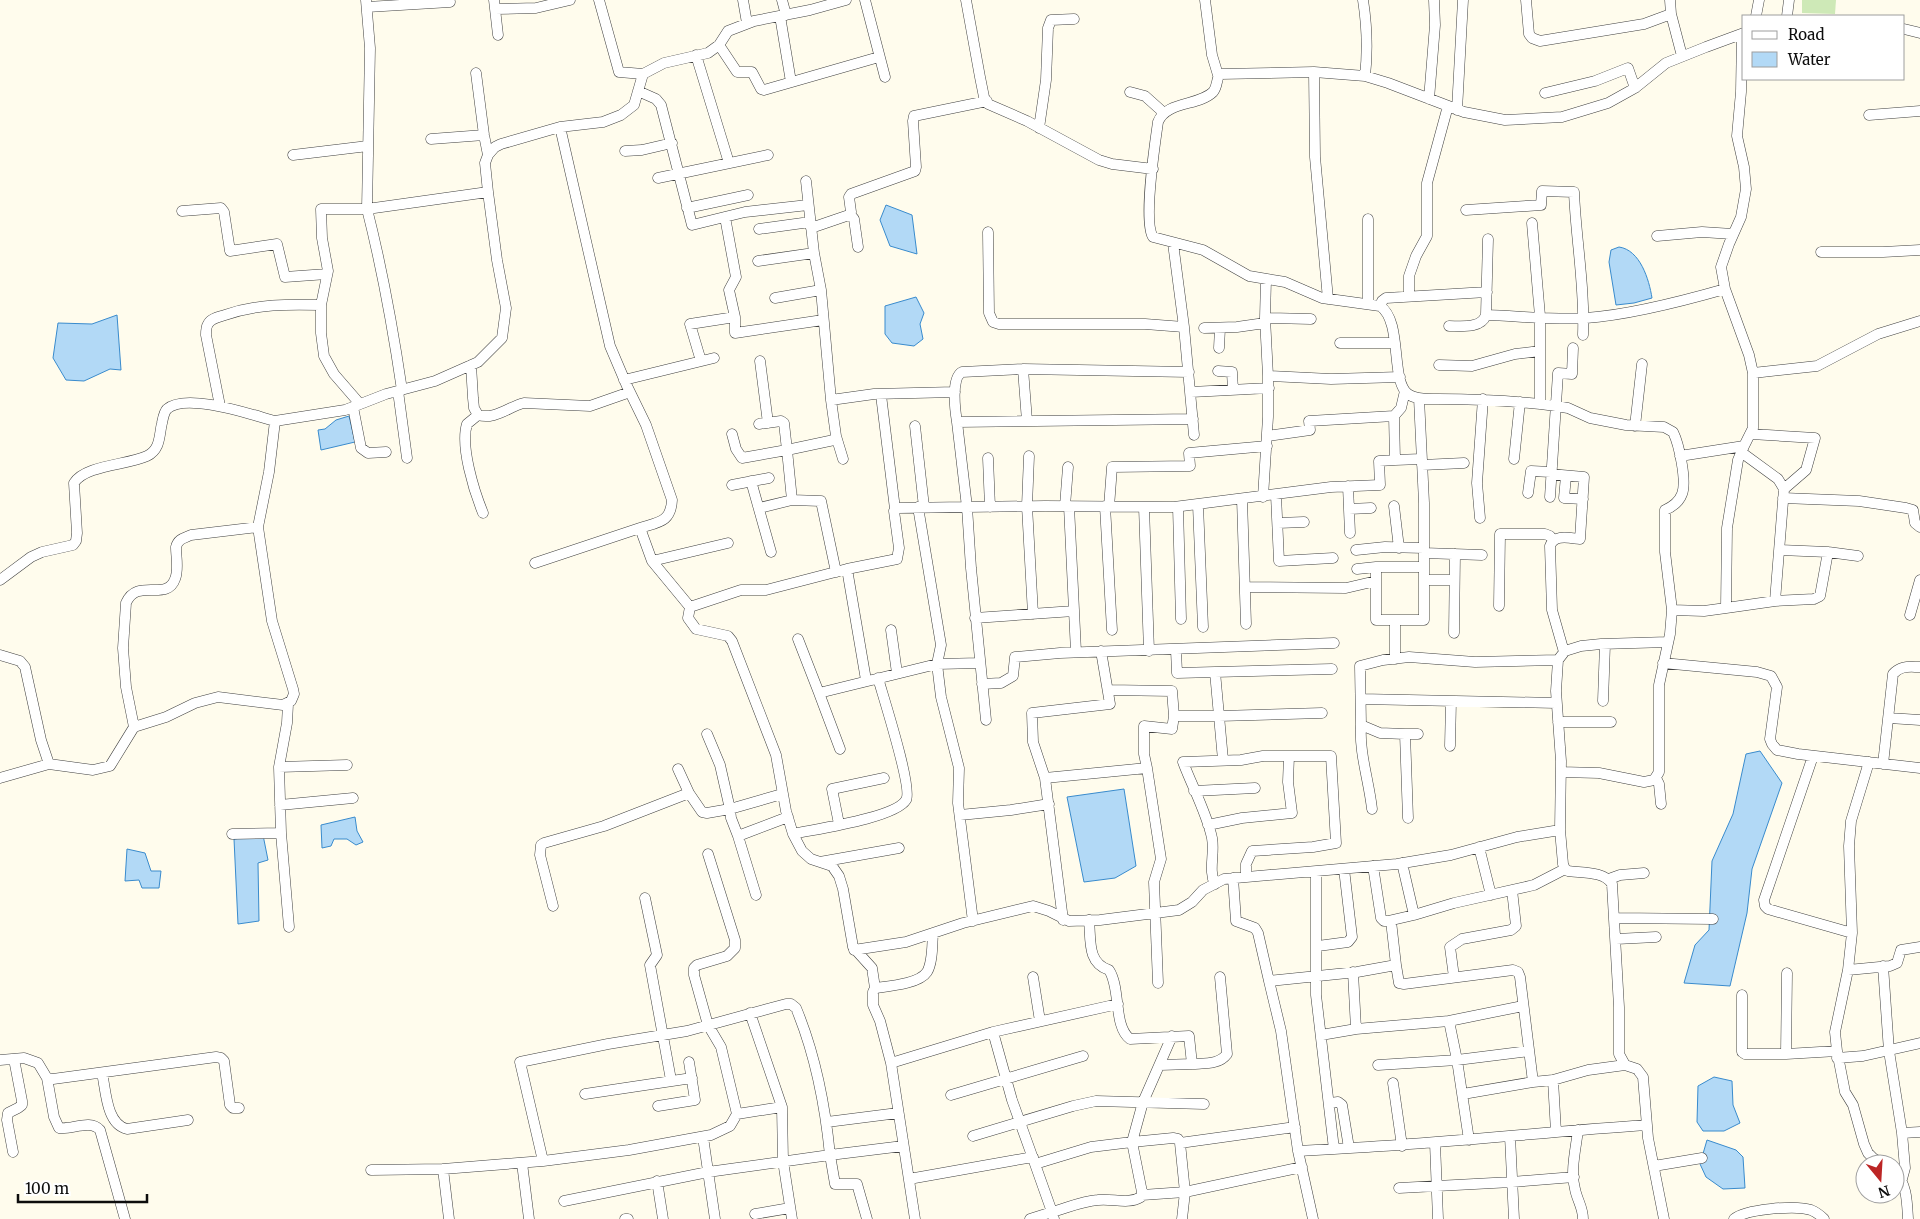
<svg xmlns="http://www.w3.org/2000/svg" width="1920" height="1219" font-family="Merriweather,serif">
<rect width="100%" height="100%" fill="#fffced"/>
<path fill="#cee9b7" d="M1802 0H1836L1835 14 1802 13Z"/>
<path fill="#b2d9f6" stroke="#398bcd" d="M886 205 912 215 917 254 890 246 880 220Z
M1619 247C1640 250 1649 279 1652 298L1634 303 1616 305 1609 262 1611 250Z
M916 297 924 313 920 324 923 339 914 346 892 343 885 334V306Z
M117 315 121 370 110 369 84 381 66 380 53 358 58 323 92 324Z
M349 416 355 442 321 450 318 430 325 429 336 420Z
M1760 751 1782 783 1752 869 1747 913 1730 986 1684 983 1695 945 1709 930 1712 861 1733 814 1746 754Z
M1124 789 1136 866 1115 878 1084 882 1067 797Z
M355 817 357 831 363 842 356 845 347 839H334L331 846 322 848 321 825Z
M263 835 268 860 258 863 259 921 238 924 234 839Z
M127 849 145 853 151 871H161L159 888H142L139 880 125 881Z
M1714 1077 1732 1081 1733 1105 1740 1123 1724 1131H1703L1697 1122 1698 1086Z
M1707 1140 1736 1150 1743 1157 1745 1188 1723 1189 1706 1177 1700 1164Z"/>
<g fill="none" stroke-linecap="round" stroke-linejoin="round">
<defs>
<path id="minor" d="M494 0 498 35
M599 0 619 72 643 74
M743 0 747 23
M782 0 786 15
M865 0 885 77
M966 0 980 77 984 97 988 104 1027 121 1099 160 1112 164 1153 169
M1205 0 1212 55 1218 75
M1363 0C1367 26 1368 50 1365 76
M1526 0 1529 34 1532 38 1540 41 1644 24 1671 14
M1670 0 1671 14 1682 56
M367 7 450 2
M495 9 536 8 570 0
M780 16 791 82
M1756 16 1759 0
M1787 16 1789 0
M1904 29 1920 33
M1742 34 1741 92 1737 136 1744 167 1746 189 1741 217 1729 244 1721 267 1725 289 1749 355 1753 373 1817 366 1878 334 1920 321
M719 45 737 72H752L761 89 764 90 879 57
M696 55 729 163
M1314 72 1315 157 1328 299
M476 73 484 135 488 155
M638 91 656 99 661 105 692 225 745 212 808 205
M1130 92 1145 96 1164 113
M1545 93 1595 81 1628 68 1635 88
M1429 99 1435 25 1434 0
M1457 110 1463 0
M1869 115 1920 111
M560 127 610 346 627 386 646 425 672 500C671 522 659 522 640 528L652 561 690 607
M1039 128 1046 80 1048 28 1051 20 1074 19
M431 139 484 135
M625 151 642 150 672 143
M293 155 368 146
M658 178 768 155
M488 192 485 163 488 155 495 147 501 144 560 127 603 122 621 115 634 105 643 74 664 63 708 53 719 45 728 31 754 21 810 10 846 0
M687 208 748 195
M1466 210 1541 205 1542 191 1574 192C1576 240 1585 287 1583 335
M182 211 221 208 224 212 230 251 277 244 285 277 327 274
M850 214 854 219 858 247
M1532 223 1540 316V404
M811 228 849 215 851 212 849 197 851 194 915 171 916 167 913 121 914 116 987 101
M759 229 810 222
M988 232 989 313 993 322 999 324H1145L1184 327
M1657 236 1702 232 1733 234
M1488 239 1486 315C1519 316 1554 320 1586 318 1629 315 1683 301 1725 289
M1173 243 1184 327 1194 435
M1821 252H1883L1920 250
M758 261 814 253
M1409 296V276L1416 256 1427 236V183L1448 106
M775 298 821 290
M1368 304V219
M1380 306 1382 301 1386 298 1487 292
M735 317V333L823 320
M1265 318 1311 319
M1449 326C1461 326 1481 329 1486 315
M1204 328 1237 327 1265 323
M1340 343H1395
M1219 348 1220 328
M701 361 690 324 735 317 729 290 736 277 725 217
M760 361 768 423
M471 365 473 398 474 408 478 415C495 420 508 407 524 403L590 406 630 392
M1439 365 1472 366 1515 354 1540 351
M1023 369 1027 421
M1218 371 1232 372 1233 390
M1189 372 1023 369 962 372C951 378 955 410 957 422L1193 419
M1268 376 1331 379 1400 377
M624 380 714 358
M1191 392 1269 388
M881 395 895 509
M831 400 874 394 955 392
M360 404 334 374 324 356 321 333V305L328 271 322 238 321 209H367C382 268 393 329 402 390L398 391 407 458
M220 406 206 335C206 331 206 327 208 324 211 318 219 317 225 315 257 304 288 304 321 305
M353 407 361 448 368 453 386 452
M478 415 467 424C460 446 474 491 483 513
M957 422 967 507 971 568 986 720
M915 426 924 507
M1635 426 1642 364
M732 434 736 449 742 458 787 450 784 423 781 421 759 424
M1751 434 1815 438 1806 470 1784 489
M836 436 843 459
M1267 436 1310 430 1309 421 1394 416
M1741 452 1778 479 1784 489 1775 601
M1029 456 1027 506 1033 614
M1680 456 1744 446 1753 428V373
M988 458 990 507
M1514 459 1520 402
M1395 460 1421 459
M1422 465 1464 463
M1550 474 1584 477 1580 539C1569 538 1554 534 1550 546L1552 610 1564 652
M1566 476 1564 498 1583 499
M751 481 771 552
M732 485 769 478
M1348 486 1350 533
M1528 493 1531 471 1551 472
M1276 495 1279 561 1333 558
M1263 497 1268 417V376L1265 318 1266 279
M1550 497 1558 373 1572 374 1573 348
M1783 498 1859 501 1906 508 1913 510 1915 523 1920 527
M1242 499 1246 624
M792 500 787 450 834 440 836 436 831 400 821 290 814 253 806 181
M1198 505 1203 627
M1065 506 1068 467
M1069 506 1076 652
M1105 506 1112 630
M1394 506 1399 548
M918 507 941 645 937 664 980 663
M1109 507 1112 467 1190 466 1189 453 1267 446
M1144 507 1149 651
M1178 507 1181 619
M759 508 792 500 821 501 836 572
M1349 509 1371 508
M1480 518 1477 483 1483 399
M1278 523 1304 522
M1356 550 1385 547 1424 548
M1828 552 1858 556
M1424 553 1482 555
M652 561 728 543
M535 563 640 528
M847 569 866 680
M1357 569 1376 567
M0 580 31 557 42 552 73 545 76 541 77 533 74 483C85 465 128 465 147 456 161 449 159 435 162 423 163 418 164 412 167 409 186 392 252 415 275 421
M1424 580H1454
M1245 587 1346 588 1376 581
M1499 606 1500 534H1545L1550 536 1553 540
M1726 608 1775 601 1814 599 1820 596 1828 552 1780 550
M1672 610 1704 611 1726 608 1727 528 1738 460 1744 446
M1910 615 1920 580
M975 618 1074 611
M1395 620H1424V567
M891 630 897 673
M1454 633 1455 554
M798 639 819 693 937 664 941 697 959 768 958 803 973 921
M0 655 20 661 25 667 41 740 49 764
M1395 659V620H1376V567H1424V503L1419 398
M1663 663 1757 672 1771 676 1777 687 1770 739 1772 744 1777 750 1798 754 1920 768
M1215 672 1332 669
M982 684 1001 683 1013 676 1015 657 1060 653 1334 643
M1108 690 1172 691 1174 716H1219L1215 672 1177 673 1176 650
M819 693 840 749
M1361 699 1556 703
M1603 701 1605 644
M288 704 287 723 279 767 347 765
M1889 718 1920 720
M1558 722H1611
M1361 725C1359 753 1369 781 1372 809
M134 727 126 687 123 648 126 603C137 577 167 602 175 579 179 570 176 557 176 547 178 539 184 538 191 535L258 527
M707 734 720 765 730 809 782 794
M1405 734H1418
M1450 746 1451 701
M1813 756 1764 900 1765 906 1768 909 1852 933 1849 846 1851 821 1869 762
M1223 760 1219 716 1322 713
M1883 764 1893 674C1901 665 1909 667 1920 667
M279 767 281 833 289 927
M1147 768 1144 754V726L1172 729 1174 716
M678 769 689 793 702 812 707 813 730 809 731 818 738 836 788 817
M1561 772 1599 773 1644 782 1654 780 1659 772V685L1670 634 1672 610 1665 552V510C1672 507 1679 502 1682 494 1687 481 1679 444 1673 432L1664 427 1626 425 1590 418 1568 408 1556 406C1517 401 1478 399 1438 399 1429 399 1416 400 1408 394 1390 381 1403 321 1380 306L1322 298 1285 282 1249 276 1203 250 1153 237C1143 222 1155 143 1158 122 1166 101 1199 106 1213 92 1218 86 1216 79 1220 74L1314 72 1365 76 1388 83 1464 112 1505 120 1562 117 1608 103 1635 88 1666 63 1706 47 1744 33
M0 778 49 764 93 770 110 766 134 727 166 717 195 703 218 697 283 705 291 701 294 694 293 689 272 621 258 527 269 472 275 421 345 410 386 394 435 381 478 362 502 338 506 308 497 260 488 192 367 209 370 48 366 0
M1045 778 1147 768 1161 859 1154 882 1158 983
M1656 778 1659 784 1661 804
M1194 791 1255 788
M280 805 353 798
M960 815 1011 810 1049 804
M1408 818 1405 734 1380 733 1361 725 1360 666 1383 660 1409 657 1475 662 1558 660
M839 824 832 789 884 778
M1208 825 1242 818 1292 813 1288 782 1289 756
M232 834 281 833
M793 834C816 829 895 818 906 800 913 789 883 696 878 678
M738 836 756 895
M1479 847 1491 895
M708 854 735 940V948L727 956 697 965 694 968V975L708 1025 721 1047 737 1114 782 1107 750 1013
M820 862 899 848
M1402 863 1414 915 1454 903 1534 885 1565 869
M1373 866 1381 918 1384 921H1388L1414 915
M1316 872V995L1334 1149C1438 1144 1542 1132 1647 1125
M1233 878 1236 921 1255 928 1258 933 1269 981 1357 972 1396 965 1399 983 1404 984 1513 970 1518 972 1520 977 1533 1082 1553 1080 1588 1070 1625 1065
M1609 879 1620 875 1644 873
M1215 884C1208 870 1215 854 1212 838 1207 814 1192 786 1183 762L1241 760 1263 756H1331L1336 843 1313 847 1252 851 1246 864V877
M645 898 657 955 650 965 671 1080
M553 906 540 855 541 845 544 843 604 826 689 793
M1615 918 1713 919
M1063 920 1045 778 1033 742 1032 713 1110 704 1101 651
M1089 920C1091 940 1087 963 1109 970 1121 988 1113 1026 1130 1039L1189 1036 1192 1064C1204 1063 1219 1065 1227 1054L1220 977
M1391 921 1396 965
M1616 939 1656 937
M1318 946 1348 942 1352 937 1344 869
M854 950 906 942 963 923 1033 906 1049 911 1069 921 1100 920 1179 910 1192 902 1203 890 1224 879 1397 864 1451 855 1517 837 1560 830
M1883 966 1889 1051 1902 1133 1920 1132
M1848 970 1890 966 1897 963 1901 950 1920 947
M1353 972 1356 1029 1449 1021 1523 1006
M1787 973 1786 1054 1837 1051 1835 1032 1848 970 1852 933
M1033 977 1040 1021
M1454 977 1450 947 1462 939 1511 930 1516 926 1512 890
M1269 981 1281 1031 1298 1151
M875 988C889 986 919 984 927 972 933 962 932 944 933 933
M1742 995V1052L1745 1054H1786
M1449 1021 1457 1060 1469 1140
M993 1032 1118 1004
M1321 1035 1356 1029
M1837 1051 1845 1092 1853 1105 1864 1144 1868 1153 1873 1158 1883 1164
M1837 1058 1863 1056 1920 1043
M0 1060 24 1058 38 1063 47 1078 53 1079 216 1057 221 1058 224 1061 230 1105 233 1108H239
M891 1063 993 1032 1012 1100 1035 1164
M1160 1065 1192 1064
M1378 1065 1457 1060 1529 1051
M102 1073C106 1090 106 1124 127 1129L188 1120
M47 1078 54 1117 59 1128C72 1130 90 1119 100 1130L125 1219
M1553 1080 1556 1132
M1393 1083 1402 1146
M585 1094 692 1078
M1463 1094 1533 1082
M951 1095 1083 1056
M1330 1103 1338 1102 1342 1105 1349 1148
M658 1106 695 1100 689 1062
M782 1107 783 1161 792 1219
M827 1122 898 1113
M1578 1130C1576 1148 1570 1171 1575 1189 1577 1200 1583 1207 1583 1219
M973 1136 1073 1106 1096 1101 1204 1104
M1510 1136 1514 1219
M703 1137 715 1219
M1180 1143 1295 1127
M1435 1143 1438 1219
M13 1152 7 1120 8 1113 18 1108 22 1105V1101L14 1059
M543 1161 629 1150 711 1135 730 1126 737 1114
M522 1163 529 1219
M1654 1166 1702 1158
M371 1170 443 1169
M1895 1171C1907 1185 1907 1201 1908 1219
M909 1179 1033 1157
M1902 1179 1905 1168 1902 1133
M657 1181 663 1219
M1399 1188 1512 1182 1574 1177
M1142 1195 1185 1192 1302 1167
M564 1201 708 1172 830 1155 835 1184H857L867 1219
M755 1214 790 1208
M449 1219 443 1169 543 1161 520 1062 608 1044 687 1031 786 1004H791L796 1008C816 1056 825 1104 830 1155L903 1146
M625 1219H628
M915 1219 891 1063 880 1021 873 1005V992L875 988 872 968 853 947 843 889 839 876 832 866 811 859 802 851 793 834 786 811 776 755 732 641 728 636 696 629 688 618 690 607 741 590H766L847 569 897 559 899 548 894 511 898 508 1045 506 1174 507 1331 487 1380 485 1379 461 1395 460 1394 416 1401 408 1405 391
M1030 1219 1052 1212 1035 1164 1091 1147 1132 1142 1143 1102 1172 1036
M1054 1219 1052 1212C1067 1208 1082 1201 1098 1200 1112 1198 1128 1205 1141 1197L1142 1192 1132 1142 1173 1138 1178 1139 1180 1143 1185 1192 1182 1219
M1313 1219 1298 1151 1334 1149
M1664 1219 1648 1138 1643 1077 1637 1069 1625 1065 1619 1054V1007L1612 884C1604 871 1582 873 1568 871L1565 869 1563 864 1560 830 1561 761 1556 691 1558 660 1565 651 1581 646 1601 644 1668 642
M1734 1219C1745 1209 1796 1205 1811 1210 1816 1212 1820 1215 1824 1219"/>
</defs>
<use href="#minor" stroke="#404040" stroke-width="11"/>
<use href="#minor" stroke="#fff" stroke-width="10"/>
</g>
<rect x="1742" y="15" width="162" height="65" fill="#ffffff" stroke="#9e9e9e"/>
<rect x="1752" y="31" width="25" height="8" fill="#ffffff" stroke="#9e9e9e"/>
<text x="1788" y="40" font-size="15" fill="#0d0d0d">Road</text>
<rect x="1752" y="52" width="25" height="15" fill="#b2d9f6" stroke="#9e9e9e"/>
<text x="1788" y="65" font-size="15" fill="#0d0d0d">Water</text>
<g transform="translate(1880 1179) rotate(162)"><circle r="24" fill="#ffffff" stroke="#9e9e9e"/>
<path d="M0-4L9 19L0 12L-9 19Z" fill="#bc2625"/>
<text y="-8" font-size="14" font-weight="bold" text-anchor="middle" fill="#0d0d0d">N</text>
</g>
<path d="M18 1194v8h129v-8" fill="none" stroke="#0d0d0d" stroke-width="2.5"/>
<text x="25" y="1194" font-size="15" fill="#0d0d0d" stroke="#ffffff" stroke-width="4" paint-order="stroke">100 m</text>
</svg>
